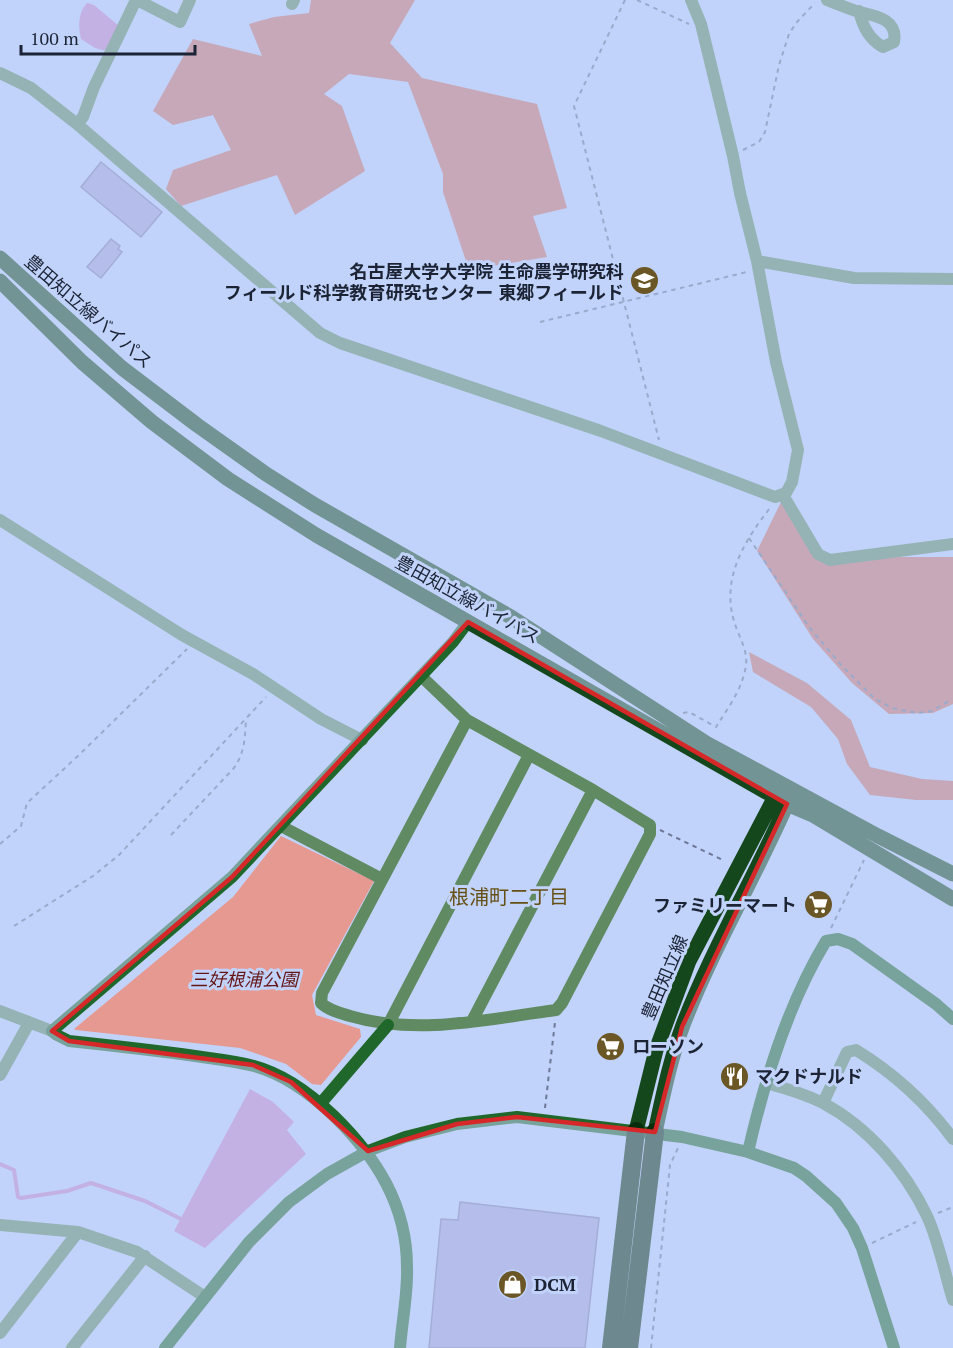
<svg xmlns="http://www.w3.org/2000/svg" width="953" height="1348" font-family="'PT Serif','Noto Sans JP',serif">
<rect width="100%" height="100%" fill="#c1d3fa"/>
<path fill="#e69991" d="M281 836 374 881 312 995 316 1015 360 1029 361 1037 321 1085 312 1084 286 1064 240 1048 76 1030 74 1029 233 897Z"/>
<path fill="#cc746c" d="M311 0H415L390 43 422 78 537 104 567 208 533 216 547 257 469 270 443 192V174L408 82 349 74 324 94 342 106 365 171 295 215 277 175 181 206 166 189 173 170 231 150 213 115 173 125 153 111 193 39 262 56 249 24 274 17 309 13Z
M782 500 814 557H953V704L933 713 889 714 852 683 813 639 757 551Z
M749 652 807 683 851 720 870 767 922 779 953 781V800H916L870 795 847 764 838 739 811 707 753 672Z"/>
<path fill="#c688c8" d="M87 3 94 5 119 26 106 51 95 48 81 39C78 26 78 13 87 3Z
M250 1089 273 1102 294 1122 287 1130 306 1154 205 1248 174 1231Z"/>
<g fill="none" stroke-linecap="round" stroke-linejoin="round">
<path stroke="#c688c8" stroke-width="4" d="M0 1164 14 1170 18 1197 21 1198 67 1191 91 1183 145 1201 185 1221"/>
</g>
<path fill="#a6a5d7" stroke="#817fb0" stroke-width="1.5" d="M101 162 162 212 141 237 81 187Z
M111 239 120 246 118 249 122 252 101 278 87 267Z
M460 1202 599 1218 585 1348H429L441 1219 458 1220Z"/>
<g fill="none" stroke-linecap="round" stroke-linejoin="round">
<path stroke="#6c7895" stroke-width="2" stroke-dasharray="4.5 4.5" stroke-linecap="butt" d="M625 0 574 106 659 440
M637 0 689 24
M743 150 759 142 765 132 779 65 789 34 796 23 815 3
M540 322 747 272
M749 538 809 627 842 666 875 699 892 708 917 713 932 711 949 701
M683 713 689 712 716 727C728 708 743 688 746 665 748 650 738 635 734 621 721 578 745 540 770 508
M660 830 725 861
M171 835 234 768C245 752 245 737 246 719
M0 844 21 826 27 803 79 755 187 649
M14 926 93 876 119 855 266 697
M831 928 864 860
M545 1108 555 1022
M938 1213 953 1207
M872 1243 916 1222
M651 1348 670 1165 678 1148"/>
<path stroke="#608b62" stroke-width="12" d="M137 0 180 22 190 0
M827 0C838 4 849 9 859 12 876 16 898 19 894 42L883 47C869 39 863 27 859 11
M292 4 294 0
M0 73 31 88 77 124 320 333 340 343 601 431 775 497 786 493 792 482 798 450 776 362 757 261 740 193 733 156 701 24 691 0
M77 124 83 117 94 87 136 0
M757 261 854 278 953 279
M783 495 818 554 830 560 953 544
M0 520 182 635 253 674 321 719 362 740
M421 676 467 720 593 790 650 825V834L562 1003 556 1010C487 1019 419 1036 350 1016 340 1013 328 1010 321 1003L322 993 467 720
M281 826 382 879
M0 1011 52 1031
M472 1021 593 790
M388 1025 529 755
M0 1075 29 1023
M766 1083C785 1088 805 1094 823 1103 868 1127 905 1170 927 1216 938 1239 945 1274 953 1300
M823 1103 847 1052 856 1050C895 1074 926 1102 953 1139
M0 1225 78 1232 137 1252 205 1297
M0 1333 78 1232
M72 1348 145 1256"/>
<path stroke="#1f672a" stroke-width="12" d="M321 1103 388 1025
M748 1152C764 1082 789 1002 826 941L838 939 852 944 936 1004 953 1019
M165 1348 249 1242 289 1202 327 1174 368 1151 405 1137 457 1124 517 1117 682 1137 748 1152 794 1168 806 1176 836 1203 853 1228 862 1248 894 1348
M400 1348C402 1321 408 1293 407 1267 407 1205 376 1157 334 1116 311 1094 284 1074 254 1066 239 1062 224 1060 209 1058 163 1051 116 1046 69 1041L57 1035 52 1031 232 877 453 642 468 622"/>
<path stroke="#15471c" stroke-width="15" d="M0 258 122 368 197 425 266 474 315 505 511 617 706 743 878 836 953 874
M0 281 82 362 152 422 228 479 316 535 787 804 813 815 953 899
M636 1131 656 1050 689 961 779 789
M655 1132C663 1096 670 1060 683 1025 713 947 757 874 790 797"/>
<path stroke="#072d0d" stroke-width="18" d="M611 1348 636 1131
M629 1348 655 1132"/>
</g>
<path d="M0 0H953V1348H0ZM468 622 787 804 682 1027 655 1132 517 1117 457 1124 368 1151 291 1082 253 1065 69 1041 52 1031 232 877Z" fill="#c1d3fa" fill-opacity=".55" fill-rule="evenodd"/>
<path fill="none" stroke="#d62828" stroke-width="4.5" stroke-linejoin="round" d="M468 622 787 804 682 1027 655 1132 517 1117 457 1124 368 1151 291 1082 253 1065 69 1041 52 1031 232 877Z"/>
<defs>
<symbol id="university-disc" viewBox="-11 -11 22 22"><circle r="9.5" fill="#6b5625" stroke="#c1d3fa"/><path d="M0-5L7-2L0 1L-7-2ZM-4 1L0 2.5L4 1V4Q0 6-4 4Z" fill="#fff"/></symbol>
<symbol id="supermarket-disc" viewBox="-11 -11 22 22"><circle r="9.5" fill="#6b5625" stroke="#c1d3fa"/><path d="M-6-5.5h2.5l.6 2H6L4.5 2H-2.5L-4.4-4H-6ZM-1.5 3.2a1.3 1.3 0 1 0 .1 0ZM3 3.2a1.3 1.3 0 1 0 .1 0Z" fill="#fff"/></symbol>
<symbol id="restaurant-disc" viewBox="-11 -11 22 22"><circle r="9.5" fill="#6b5625" stroke="#c1d3fa"/><path d="M-5-6h1v4h1v-4h1v4h1v-4h1v5L-1.5 .5V6h-2V.5L-5-1ZM5-6V6H3V1.5H1.5Q1.5-4 5-6Z" fill="#fff"/></symbol>
<symbol id="shop-disc" viewBox="-11 -11 22 22"><circle r="9.5" fill="#6b5625" stroke="#c1d3fa"/><path d="M-5-2.5h2.3a2.7 3.5 0 0 1 5.4 0H5L5.5 6h-11ZM-1.5-2.5h3a1.5 2.3 0 0 0-3 0Z" fill="#fff"/></symbol>
</defs>
<g fill-rule="evenodd">
<use href="#university-disc" x="628" y="264" width="33" height="33"/>
<use href="#supermarket-disc" x="802" y="888" width="33" height="33"/>
<use href="#supermarket-disc" x="594" y="1030" width="33" height="33"/>
<use href="#restaurant-disc" x="718" y="1060" width="33" height="33"/>
<use href="#shop-disc" x="496" y="1268" width="33" height="33"/>
</g>
<g text-anchor="middle" dominant-baseline="central" stroke-width="6" stroke-linejoin="round" paint-order="stroke">
<g font-size="18" font-weight="bold" fill="#1b2335" stroke="#c1d3fa" text-anchor="start">
<text x="624" y="271" text-anchor="end">名古屋大学大学院 生命農学研究科<tspan x="624" dy="21">フィールド科学教育研究センター 東郷フィールド</tspan></text>
<text x="797" y="905" text-anchor="end">ファミリーマート</text>
<text x="632" y="1046">ローソン</text>
<text x="755" y="1076">マクドナルド</text>
<text x="534" y="1284">DCM</text>
</g>
<g font-size="18" fill="#1b2335" stroke="#c1d3fa">
<text transform="translate(89 311) rotate(41)">豊田知立線バイパス</text>
<text transform="translate(468 599) rotate(29)">豊田知立線バイパス</text>
<text transform="translate(664 977) rotate(-67)">豊田知立線</text>
</g>
<g font-size="18" font-style="italic" fill="#661515" stroke="#c1d3fa">
<text x="244" y="979">三好根浦公園</text>
</g>
<g font-size="20" fill="#675015" stroke="#c1d3fa">
<text x="509" y="896">根浦町二丁目</text>
</g>
</g>
<path d="M21 45v9h174v-9" fill="none" stroke="#1b2335" stroke-width="3"/>
<text x="30" y="45" font-size="18" fill="#1b2335" stroke="#c1d3fa" stroke-width="4.5" paint-order="stroke">100 m</text>
</svg>
